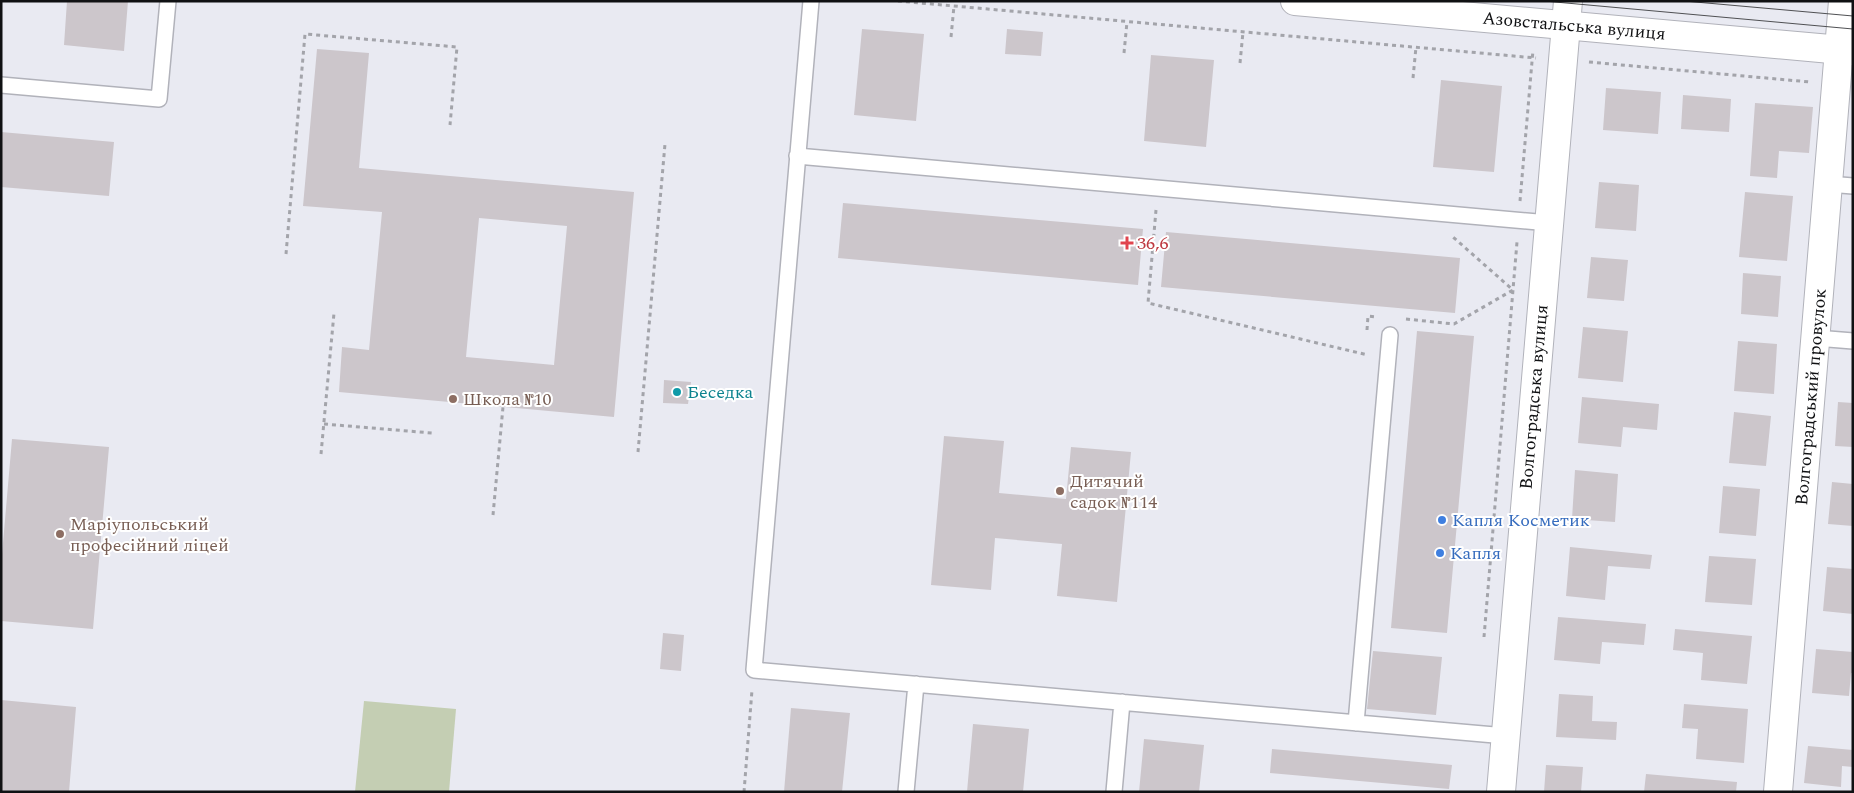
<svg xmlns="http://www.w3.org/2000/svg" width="1854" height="793" font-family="Spectral,serif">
<rect width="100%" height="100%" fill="#e9eaf2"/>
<path fill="#c4ceb3" d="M364 701 456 709 449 792H355Z"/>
<path fill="#ccc6cb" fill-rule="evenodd" d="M67 1H128L124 51 64 45Z
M862 29 924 34 916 121 854 115Z
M1007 29 1043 32 1041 56 1005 54Z
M317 49 369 53 359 168 634 192 614 417 339 392 342 347 369 350 382 212 303 206ZM479 218 567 226 554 365 466 357Z
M1151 55 1214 60 1206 147 1144 141Z
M1441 80 1502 86 1494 172 1433 167Z
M1606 88 1661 92 1658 134 1603 130Z
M1683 95 1731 99 1729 132 1681 129Z
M1755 103 1813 107 1809 153 1779 151 1777 178 1750 176Z
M1 132 114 142 109 196 1 187Z
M1599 182 1639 185 1636 231 1595 228Z
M1745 192 1793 196 1787 261 1739 257Z
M843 203 1143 229 1138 285 838 258Z
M1166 232 1460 258 1455 313 1161 287Z
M1591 257 1628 260 1624 301 1587 298Z
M1743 273 1781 276 1778 317 1741 314Z
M1583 327 1628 331 1623 382 1578 378Z
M1417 331 1474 336 1447 633 1391 628Z
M1738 341 1777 344 1774 394 1734 391Z
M664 380 691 382 688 404 663 403Z
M1582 397 1659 404 1657 430 1623 427 1621 447 1578 443Z
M1838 402 1853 403V447L1835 446Z
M1734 412 1771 416 1766 466 1729 463Z
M944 436 1004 441 999 493 1066 499 1071 447 1131 452 1117 602 1057 596 1062 544 995 538 991 590 931 585Z
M12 439 109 447 93 629 1 621V566Z
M1575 470 1618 474 1615 522 1572 519Z
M1832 482 1853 484V526L1828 524Z
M1723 486 1760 489 1756 536 1719 533Z
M1570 547 1652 555 1650 569 1608 566 1605 600 1566 596Z
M1709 556 1756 559 1752 605 1705 602Z
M1827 567 1853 569V614L1823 611Z
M1558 617 1646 624 1644 645 1602 642 1600 664 1554 660Z
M1675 629 1752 636 1747 684 1701 680 1703 653 1673 650Z
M663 633 684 635 681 671 660 669Z
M1816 649 1853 652V673H1851L1849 696 1812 693Z
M1373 651 1442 657 1436 715 1367 709Z
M1559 694 1593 696 1592 721 1617 722 1616 740 1556 737Z
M1 700 76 707 69 792H1Z
M1684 704 1748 709 1744 763 1696 759 1698 729 1682 728Z
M791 708 850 713 842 792H784Z
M973 724 1029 729 1023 792H967Z
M1144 739 1204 745 1199 792H1139Z
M1808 746 1853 750V767L1842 766 1841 787 1804 783Z
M1272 749 1452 765 1449 789 1270 773Z
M1546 765 1583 767 1581 792H1544Z
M1646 774 1737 782 1736 792H1644Z"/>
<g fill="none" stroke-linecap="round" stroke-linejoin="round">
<defs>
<path id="service" d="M811 1 754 670 1506 736
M1 85 159 99 168 1
M797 156 1549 223
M1828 184 1853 186
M1816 338 1853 341
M1356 723 1390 335
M906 792 916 684
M1114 792 1122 702"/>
<path id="minor" d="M1501 792 1568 1
M1778 792 1843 1"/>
<path id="tertiary" d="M1295 1 1853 51"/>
</defs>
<use href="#service" stroke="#b1b2ba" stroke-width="18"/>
<use href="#minor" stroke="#b1b2ba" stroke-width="30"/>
<use href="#tertiary" stroke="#b1b2ba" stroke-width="30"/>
<path stroke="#a3a4aa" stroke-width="3" stroke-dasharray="4 4" stroke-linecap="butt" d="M898 1 1536 58
M951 37 954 6
M1124 53 1127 22
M1589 62 1810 82
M1240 63 1243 32
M1413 78 1416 47
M1520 201 1533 50
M1156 210 1148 303 1368 355
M286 254 305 34 457 47 450 125
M1406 319 1454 324 1513 290 1453 237
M1367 330 1368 316 1377 317
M324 424 432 433
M638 452 665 144
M321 454 334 313
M493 515 503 407
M1484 637 1517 242
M744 792 752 690"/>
<use href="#service" stroke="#fff" stroke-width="15"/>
<use href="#minor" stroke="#fff" stroke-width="28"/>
<use href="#tertiary" stroke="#fff" stroke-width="28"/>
<path stroke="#4f5053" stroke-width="1" d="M1544 1 1853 29
M1684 1 1853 16"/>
</g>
<path fill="#e0444e" stroke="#fff" stroke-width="2" d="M1124.5 235.5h5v5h5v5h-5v5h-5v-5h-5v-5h5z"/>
<circle fill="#0f9aa8" stroke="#fff" stroke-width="2" cx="677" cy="392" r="5"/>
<g fill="#8d6e63" stroke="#fff" stroke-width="2">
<circle cx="453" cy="399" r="5"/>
<circle cx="1060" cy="491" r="5"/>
<circle cx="60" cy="534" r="5"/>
</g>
<g fill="#3f7fe0" stroke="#fff" stroke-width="2">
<circle cx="1442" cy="520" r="5"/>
<circle cx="1440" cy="553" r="5"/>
</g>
<g text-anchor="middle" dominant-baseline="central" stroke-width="4" stroke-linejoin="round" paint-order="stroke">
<g font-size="18" fill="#101113" stroke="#fff">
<text transform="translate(1574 26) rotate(5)">Азовстальська вулиця</text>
<text transform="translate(1534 397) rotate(-85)">Волгоградська вулиця</text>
<text transform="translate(1811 397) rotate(-85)">Волгоградський провулок</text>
</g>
<g font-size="18" fill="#be3a42" stroke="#fff" text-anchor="start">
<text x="1137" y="243">36,6</text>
</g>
<g font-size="18" fill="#0d838f" stroke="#fff" text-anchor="start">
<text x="687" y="392">Беседка</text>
</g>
<g font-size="18" fill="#785e54" stroke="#fff" text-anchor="start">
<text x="463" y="399">Школа №10</text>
<text x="1070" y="481">Дитячий<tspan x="1070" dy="21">садок №114</tspan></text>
<text x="70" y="524">Маріупольський<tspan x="70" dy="21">професійний ліцей</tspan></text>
</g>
<g font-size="18" fill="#366cbe" stroke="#fff" text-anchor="start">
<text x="1452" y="520">Капля Косметик</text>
<text x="1450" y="553">Капля</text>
</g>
</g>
<rect width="1854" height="793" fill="none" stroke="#101113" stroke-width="5"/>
</svg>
